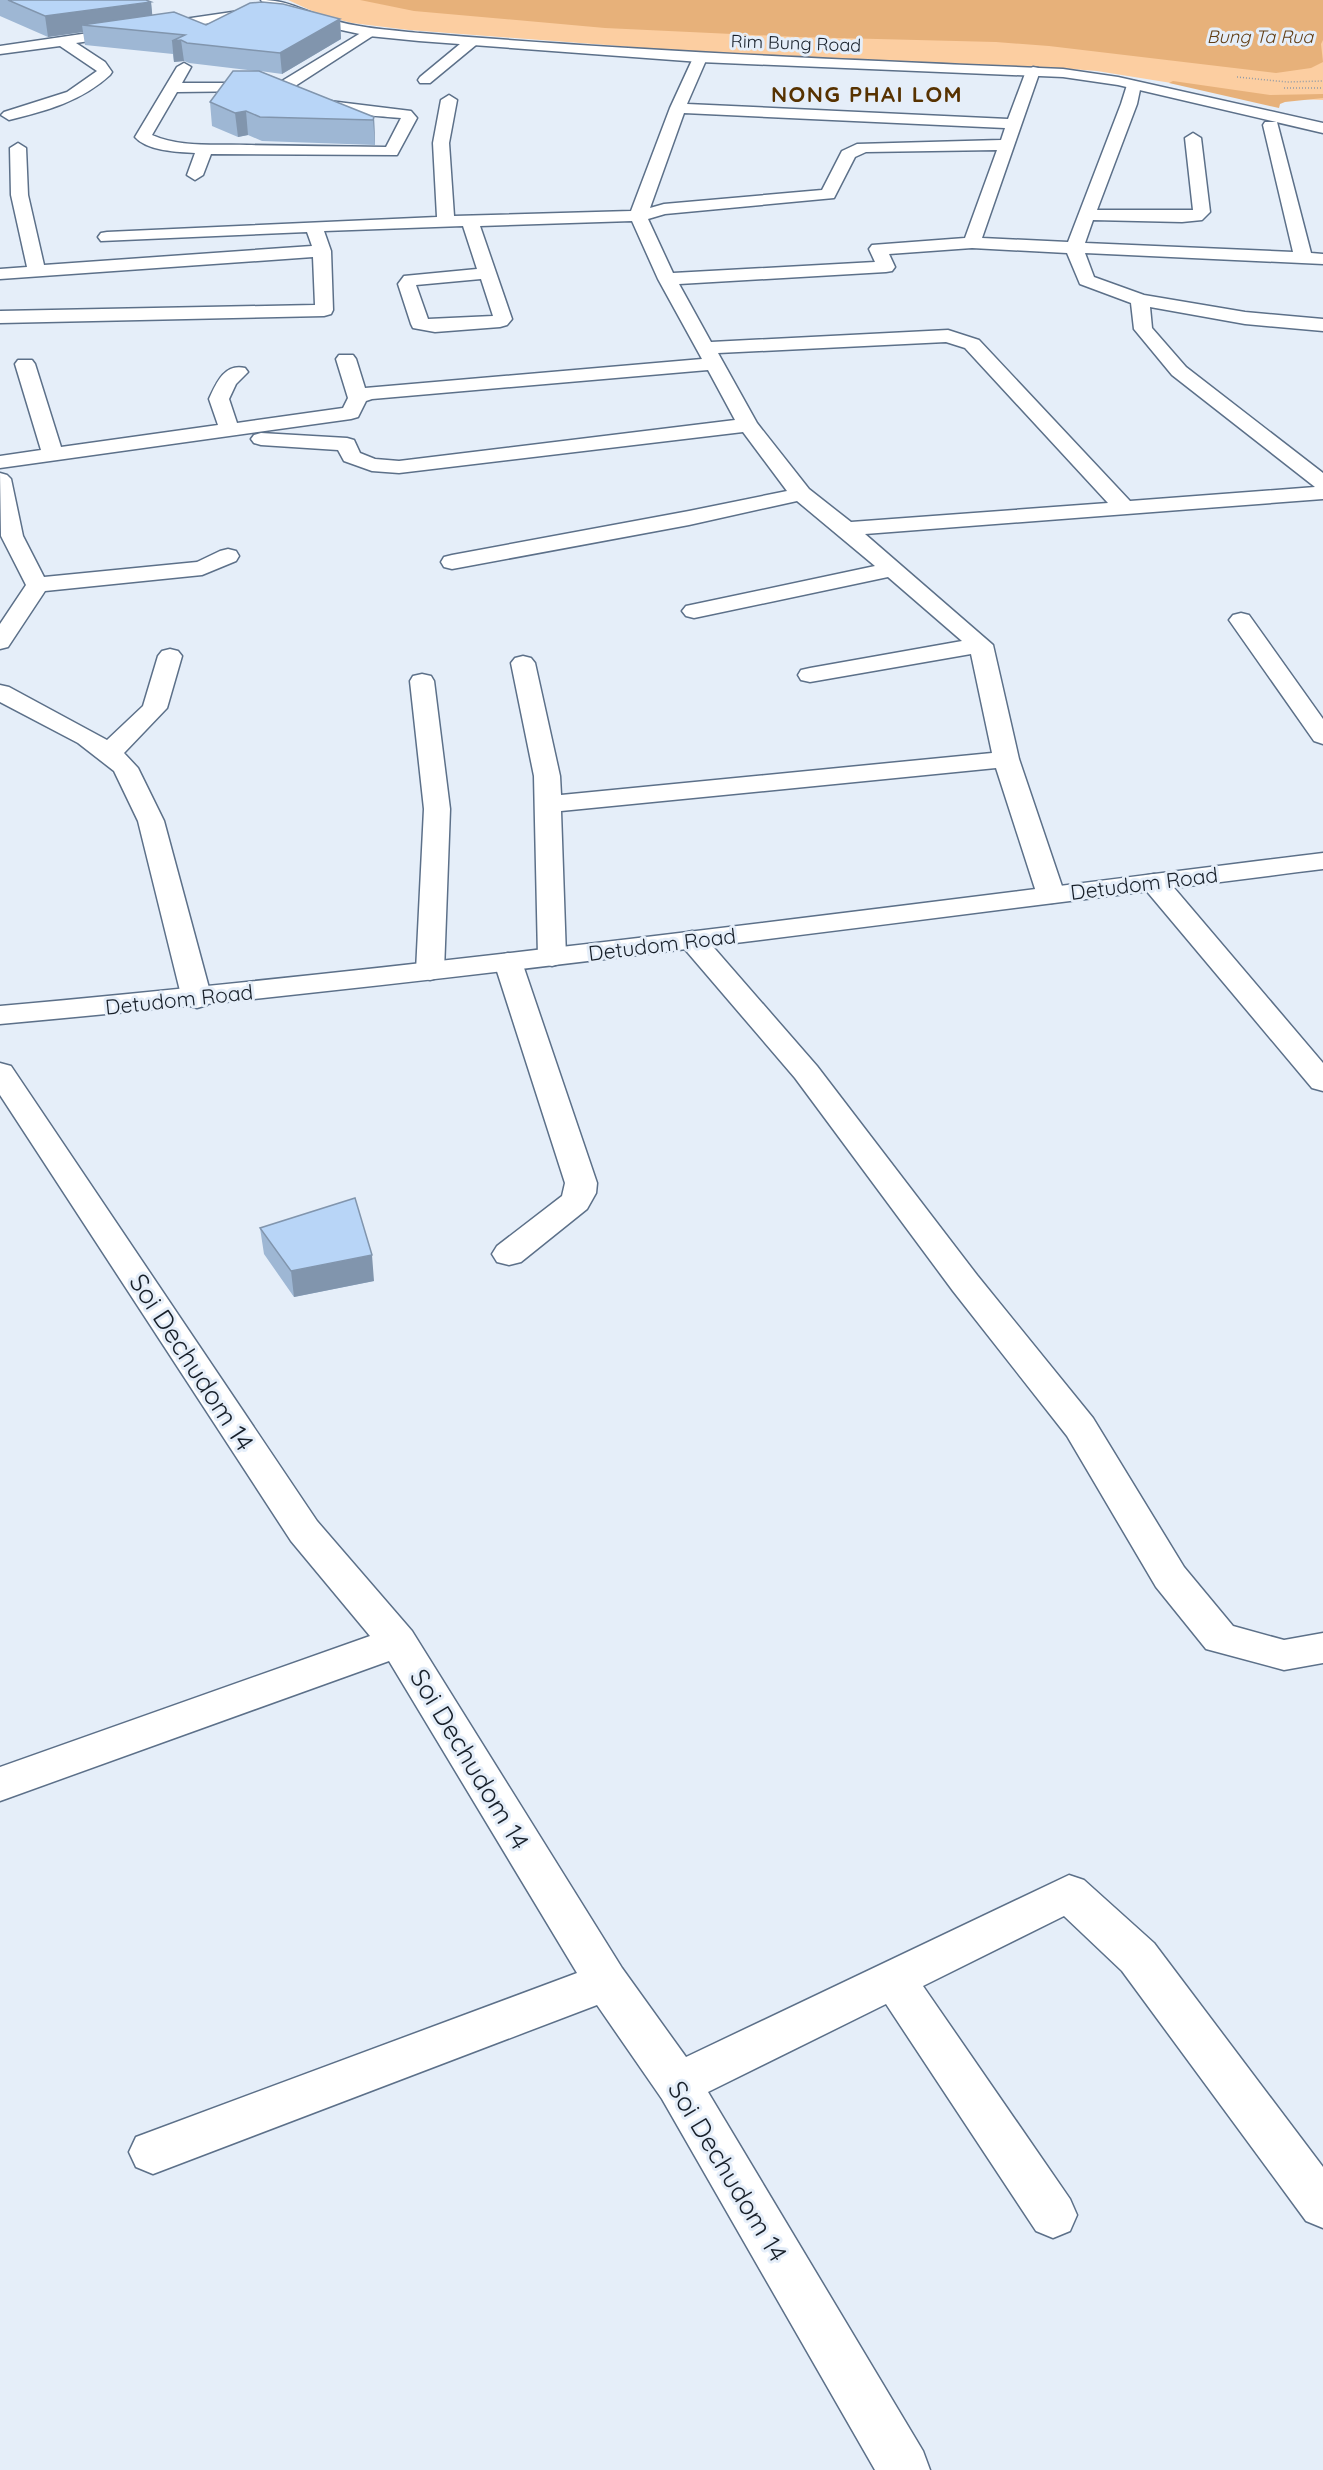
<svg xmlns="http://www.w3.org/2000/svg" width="1323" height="2470" font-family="Quicksand,sans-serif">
<rect width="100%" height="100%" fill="#e5eef9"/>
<path fill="#fccea1" d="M288 0H1323V100L1264 98 1097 71 1058 68 750 56 409 30 352 23 321 15Z"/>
<path fill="#e7b17a" d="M360 0H1323V40L1321 44 1323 62 1311 68 1276 73 1049 46 996 42 798 37 605 28 414 11Z
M1173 81 1270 95 1323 94V98L1285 102 1280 104 1279 108 1169 83Z"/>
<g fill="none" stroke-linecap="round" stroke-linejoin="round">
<defs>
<path id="minor" d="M259 8 266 12 264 15 76 43 105 62 112 72 110 75C82 101 46 111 9 120L1 115 4 112 67 92 97 71 60 46 0 54V46Z
M369 28 374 29 376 32 374 35 289 90 305 98 411 111 417 118 397 155 211 154 203 175 195 180 187 175 195 153C178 152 147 151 135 137L177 67 184 63 191 67 182 83H265L272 87 265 91 177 92 152 135C181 148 216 144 247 145 294 146 340 146 386 147L401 118C372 115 290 113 273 91L277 84Z
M471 38 476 39 478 42 476 45 430 83H420L418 80 420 77 466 39Z
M700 54 707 58 687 104 1008 119 1026 71 1033 67 1038 68 1040 71 982 238 1068 242 1121 104 1127 85 1134 81 1141 85 1137 104 1097 210H1193L1185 138 1193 133 1201 138 1210 212 1202 220 1182 222 1093 220 1085 243 1293 252 1263 125 1265 122H1277L1311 253 1323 254V264L1085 253 1094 277 1144 295 1245 312 1323 319V331L1245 324 1150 307 1152 328 1186 367 1323 473V499L865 534 993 645 1019 759 1065 895 1061 901 1051 903 1041 901 1037 895 996 768 561 811 566 957 562 963 552 966 542 963 538 957 534 776 511 663 515 658 523 656 531 658 535 663 560 776 561 795 992 753 971 654 810 682 801 680 798 675 801 670 810 668 962 641 888 577 694 618 686 616 682 611 686 606 875 566 797 501 689 525 452 569 444 567 441 562 444 557 452 555 689 511 787 491 743 432 399 473 372 471 344 461 338 450 261 445 254 443 251 439 254 435 261 433 347 438 354 440 360 453 375 459 399 461 735 420 708 370 372 399 366 401 358 417 351 419 0 468V456L41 450 15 364 18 360H32L35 364 61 447 218 425 209 399C216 384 224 363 245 368L248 372 236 384 229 399 237 423 343 408 348 398 336 359 339 355H353L356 359 365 388 702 359 658 279 632 221 480 226 512 319 507 325 500 327 435 332 413 328 411 324 398 284 404 276 477 269 463 226 324 231 331 251 333 310 331 314 324 316 0 323V311L315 305 313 257 0 279V269L27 267 11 195 10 148 18 143 26 148 28 195 44 265 312 246 307 232 101 241 98 237 101 233 107 232 437 217 433 143 441 100 449 95 457 100 449 143 454 216 631 211 670 108 693 58ZM684 113 1005 128 1001 140 857 144 842 151 822 190 664 204 650 208ZM997 150 965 238 872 245 869 249 875 262 673 273 648 219 665 214 834 198 855 157 866 152ZM972 248 1067 253 1080 284 1131 303 1134 329 1172 375 1315 487 1130 501 979 340 948 330 711 342 679 284 886 272 892 271 895 267 889 254ZM481 279 493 316 428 319 416 285ZM946 342 965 348 1108 503 851 522 809 489 757 423 718 353Z
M0 473 7 475 11 479 23 536 44 577 197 562 220 551 228 549 236 551 239 556 236 561 202 575 45 591 8 647 0 649V624L26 585 1 536Z
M1241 613 1249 615 1323 719V744L1314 741 1229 620 1233 615Z
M170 649 178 651 182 656 167 708 124 753 138 768 164 821 212 999 207 1005 197 1008 187 1005 182 999 138 821 114 771 78 743 0 702V685L9 687 107 740 143 706 158 656 162 651Z
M422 674 431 676 434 681 450 809 444 971 440 977 430 980 420 977 416 971 424 809 410 681 413 676Z
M1154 874 1164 876 1323 1063V1091L1312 1088 1144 888 1140 882 1144 876Z
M692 931 702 934 817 1066 977 1275 1093 1418 1184 1567 1233 1626 1284 1640 1323 1633V1663L1284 1670 1206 1649 1156 1587 1067 1436 953 1291 795 1078 682 946 678 940 682 934Z
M508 953 518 956 522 962 597 1183 596 1193 587 1209 521 1262 509 1265 497 1262 492 1254 497 1246 562 1196 565 1183 494 962 498 956Z
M0 1063 11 1066 317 1521 412 1631 622 1968 686 2057 1069 1875 1084 1880 1154 1943 1323 2167V2228L1306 2221 1122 1971 1064 1916 923 1986 1070 2199 1077 2215 1070 2231 1053 2238 1036 2231 886 2004 708 2092 923 2451 930 2470H875L662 2099 597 2005 153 2174 136 2167 129 2152 136 2137 577 1973 389 1661 0 1801V1767L370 1636 291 1541 0 1095Z"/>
<path id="major" d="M261 0C288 0 301 10 326 18 356 28 389 30 420 33 634 51 848 60 1063 69L1118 77 1323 123V133L1118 85 1063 77 700 62 419 41 369 36 323 26 263 3Z
M1323 853V869C882 924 442 984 0 1024V1006C442 966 882 908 1323 853Z"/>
</defs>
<use href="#minor" stroke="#5c7089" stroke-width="3"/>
<use href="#major" stroke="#5c7089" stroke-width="3"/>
<path stroke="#929ba6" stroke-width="1.5" stroke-dasharray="1 2" stroke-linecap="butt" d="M1237 77 1287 82 1323 81
M1284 88H1323"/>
<use href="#minor" fill="#fff" fill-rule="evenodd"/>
<use href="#major" fill="#fff" fill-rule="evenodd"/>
</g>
<path fill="#9eb7d4" d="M0 0H146L151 2 152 15 206 25 340 19 341 39 282 74 260 71 374 117 375 141V145L262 141 248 135 238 137 212 126 210 102 257 71 189 63 184 61 174 62 173 54 85 45 83 32 48 37 0 16Z
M260 1228 374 1281 294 1297 264 1254Z"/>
<path fill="#8195ad" d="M151 2 153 22 82 25 83 32 48 37 45 16Z
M340 19 341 39 282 74 280 53Z
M181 40 184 61 174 62 172 41Z
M246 111 248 135 238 137 235 113Z
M374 117 375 141V145L373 120Z
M372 1255 374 1281 294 1297 291 1271Z"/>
<path fill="#b8d5f7" stroke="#8195ad" stroke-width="1.5" d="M8 0H146L151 2 45 16Z
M262 2 283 4 340 19 280 53 187 43 181 40 172 41 185 35 82 25 174 12 206 25 250 3Z
M233 71H259L374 117 373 120 260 117 246 111 235 113 210 102Z
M355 1198 372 1255 291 1271 260 1228Z"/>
<g text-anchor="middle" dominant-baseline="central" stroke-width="6" stroke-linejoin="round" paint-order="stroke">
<g font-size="18" font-style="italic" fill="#613d13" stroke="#e5eef9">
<text x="1260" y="36">Bung Ta Rua</text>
</g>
<g font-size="18" fill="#171f29" stroke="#e5eef9">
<text transform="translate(796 43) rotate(2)">Rim Bung Road</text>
</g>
<g font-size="21" fill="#171f29" stroke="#e5eef9">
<text transform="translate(1144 883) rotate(-7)">Detudom Road</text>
<text transform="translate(662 944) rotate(-7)">Detudom Road</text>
<text transform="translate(179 999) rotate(-6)">Detudom Road</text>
</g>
<g font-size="22" font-weight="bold" letter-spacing="1.5" fill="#573200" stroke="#e5eef9">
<text x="867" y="94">NONG PHAI LOM</text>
</g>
<g font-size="26" fill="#171f29" stroke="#e5eef9">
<text transform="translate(192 1362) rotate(57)">Soi Dechudom 14</text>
<text transform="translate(470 1759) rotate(59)">Soi Dechudom 14</text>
<text transform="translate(728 2171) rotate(59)">Soi Dechudom 14</text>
</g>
</g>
</svg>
